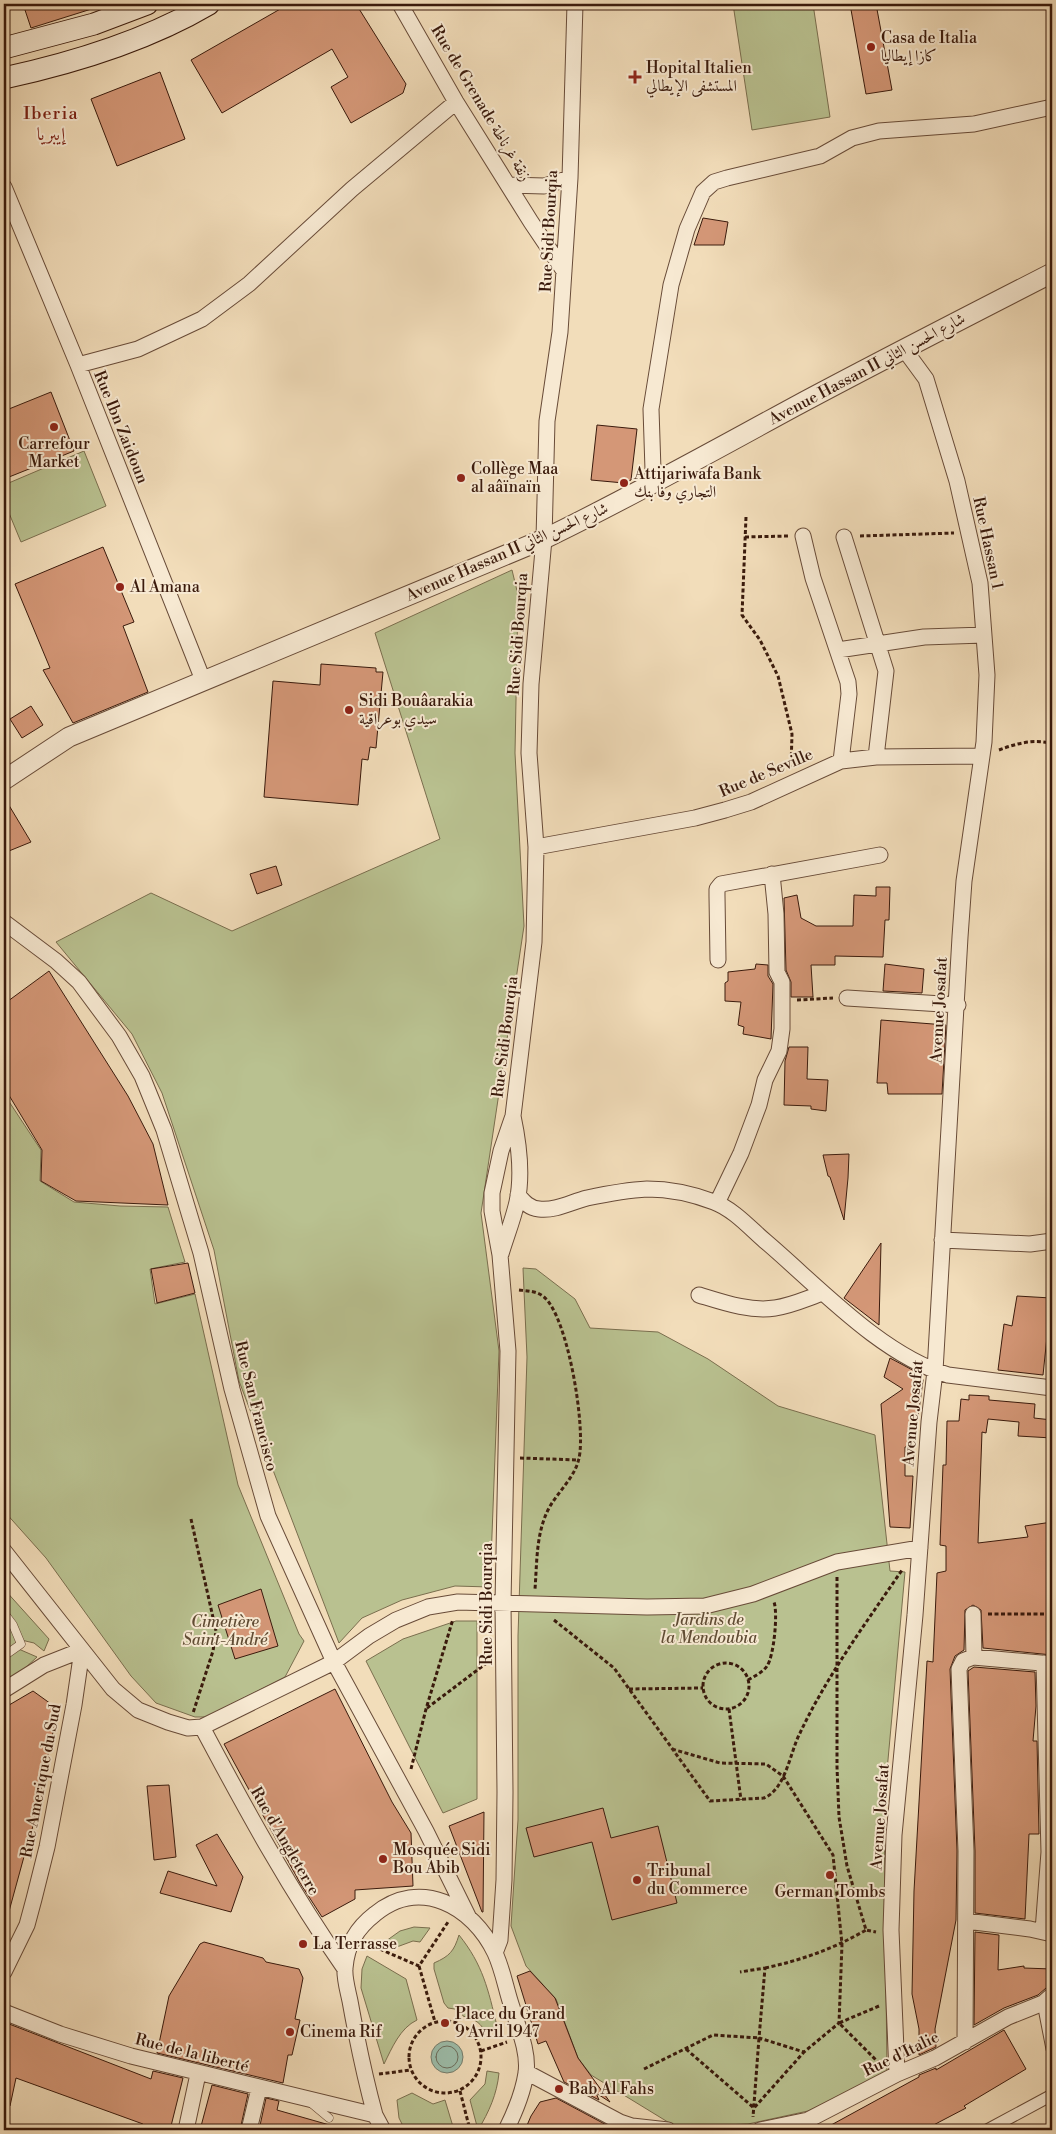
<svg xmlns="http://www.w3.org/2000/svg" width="1056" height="2134" font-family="'Libre Bodoni',Amiri,serif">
<rect width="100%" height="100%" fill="#f2ddba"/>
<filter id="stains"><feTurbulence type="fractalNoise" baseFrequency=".004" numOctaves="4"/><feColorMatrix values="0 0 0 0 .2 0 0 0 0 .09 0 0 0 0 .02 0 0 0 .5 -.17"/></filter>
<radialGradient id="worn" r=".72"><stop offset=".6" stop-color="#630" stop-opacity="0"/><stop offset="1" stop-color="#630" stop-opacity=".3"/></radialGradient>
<path fill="#b9c190" stroke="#7a6e4e" d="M733 4H813L830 117 752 130Z
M84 451 106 506 21 542 4 501V485Z
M512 570 518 595 515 753 524 926 481 1213 499 1351 490 1587 455 1586 402 1600 362 1618 339 1643 239 1381 214 1250 162 1093 132 1034 56 942 151 893 232 931 440 839 375 633Z
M4 1094 41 1150 40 1181 74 1202 120 1206 168 1207 185 1262 150 1269 155 1304 195 1294 238 1485 299 1634 304 1641 285 1677 206 1717H195L156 1703 131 1676 46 1558 4 1511Z
M523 1268 536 1269 575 1299 590 1328 658 1332 708 1359 778 1406 875 1435 890 1571 905 1572 884 1804 887 2072 808 2111 748 2124 676 2127 591 2075 578 2058 556 1999 526 1966 511 1926 518 1820V1636L527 1357Z
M4 1589 49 1639 44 1651 34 1643 17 1639 14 1647 37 1657 23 1670 4 1681Z
M456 1621H477V1799L443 1813 366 1661 403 1639Z
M414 1927 430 1928 420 1942 413 1941 394 1948 386 1941 400 1931Z
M459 1935C483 1965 488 1989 497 2026L485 2031C478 2020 474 2020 463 2016L461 2010 448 2008 444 2003 434 1969V1963C450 1956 454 1951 459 1935Z
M367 1956 406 1979 417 2020C400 2028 392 2048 384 2064L361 1988 362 1969Z
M487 2071 499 2073C497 2094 489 2112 478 2130L470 2100 485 2084Z
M412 2093 433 2104 445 2100 454 2130H405L399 2118 397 2100Z"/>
<path fill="#9cbdaa" stroke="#757c6b" d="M431 2057a16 16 0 1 1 32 0a16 16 0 1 1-32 0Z"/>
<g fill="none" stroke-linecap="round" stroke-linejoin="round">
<path stroke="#6b6c5b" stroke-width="1" d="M436 2057a11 11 0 1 1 22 0a11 11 0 1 1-22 0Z"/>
</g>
<path fill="#d49777" stroke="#3a1a0c" d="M23 4H100L101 6 31 28Z
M289 4H356L406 84 403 93 351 123 331 87 348 77 332 49 222 113 191 60Z
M850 4H876L892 90 866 94Z
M160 72 185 139 117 166 91 99Z
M703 218 728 222 724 245H694Z
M51 392 74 451 4 479V411Z
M597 425 637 429 631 480 624 483 591 480Z
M103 547 134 622 123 626 148 692 73 723 43 670 50 668 15 584Z
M321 664 376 668V672H383L376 748 370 747 368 760 362 759 358 805 264 797 273 681 320 685Z
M31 706 43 725 22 738 10 719Z
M4 797 31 842 4 853Z
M276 866 282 885 257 894 250 874Z
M876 887H890L889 920H885L883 957 835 956V965H811L813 997H791V982L786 970 784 898 797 895 801 918 816 926H853L854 895 876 896Z
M756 964 768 965V976L773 984 771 1039 743 1034 744 1027 738 1025 741 1002 725 1001V983L728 981V972L755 969Z
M885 964 924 969 922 993 883 991Z
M49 971 128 1096 153 1144 168 1205 76 1201 41 1181 42 1150 4 1087V1004Z
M881 1020 946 1025 942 1094H888L887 1083H877Z
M789 1047H808L807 1079 828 1080 826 1111 811 1109V1106L784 1105 785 1061Z
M849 1154 848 1178 844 1220 830 1177 828 1176 823 1155Z
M881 1243 879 1325 844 1298Z
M188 1263 195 1293 157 1303 151 1269Z
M1017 1296 1051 1298 1043 1375 998 1370 1004 1324 1012 1326Z
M890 1358 920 1374 923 1380 914 1447H905V1476H913L910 1528 890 1527 881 1404 903 1389 884 1377Z
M969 1395 989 1396V1400L1035 1404 1034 1418 1052 1420V1438L1018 1436 1019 1422 988 1419 986 1433 982 1432 978 1543 1028 1537 1025 1526 1052 1522V1655L983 1648 981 1610 973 1605 965 1610 964 1650 955 1656 950 1669 957 1851 956 1920 935 2029 936 2047 919 2055V2029L912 1994 914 1891 927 1661 933 1662 937 1573 946 1571V1546L940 1545 943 1465H946L947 1421H959L961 1399 969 1400Z
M261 1589 278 1646 235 1659 218 1605Z
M974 1667 1035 1672 1036 1706 1033 1741H1037L1039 1834H1029L1025 1919 975 1913V1851L968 1671Z
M335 1689 392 1802 411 1833 413 1886 355 1890V1899L322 1917 300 1883 224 1744Z
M33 1691 58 1709 27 1853H25L8 1915 4 1914V1708Z
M169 1785 176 1857 154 1860 147 1786Z
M603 1808 611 1838 658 1826 677 1903 612 1920 592 1842 534 1857 526 1828Z
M484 1812 483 1912H482L449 1826Z
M217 1834 243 1877 231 1912 160 1893 168 1871 217 1886 196 1845Z
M975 1932 999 1935 998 1970 1024 1966V1968L1052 1969V1986L1046 1988 1038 1995 1004 2008 974 2025Z
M204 1942 263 1958 266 1962 299 1969 303 1978 295 2019 300 2020 292 2055H288L283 2083 157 2053 169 1996 200 1944Z
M530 1971 555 1998 578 2058 610 2102 596 2093 599 2100 564 2082 546 2041 538 2044 517 1976Z
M4 2022 151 2079 153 2071 183 2078 170 2130H141L143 2124 16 2078 10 2106H4Z
M1004 2030 1026 2069 964 2106 966 2108 924 2130H822L919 2077V2075L936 2068V2070Z
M212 2085 248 2094 240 2130H200Z
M266 2098 279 2101 277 2110 333 2126V2130H259Z
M556 2098 614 2129V2130H525L531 2116 540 2102Z"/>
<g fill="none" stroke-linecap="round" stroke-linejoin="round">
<defs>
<path id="service" d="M4 1613 13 1625 21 1644 4 1656
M311 2103 329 2118"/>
<path id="pedestrian" d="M1043 2003 1052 2049
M987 2130 1052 2095"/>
<path id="minor" d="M400 4 456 102 531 222 564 271
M509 185 544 186 570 178
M4 187 78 365 203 680
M78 365 138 349 202 319 249 284 352 189 456 102
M651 486 653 470 651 409 671 285 687 229 703 192 714 182 727 178 820 156 852 138 879 131 974 124 1052 107
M803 536 813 578 848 682 849 694 841 761
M844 537 886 671 876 757
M838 650 924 637 984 635
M536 847 695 818 725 810 751 802 841 761 876 757 982 756
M4 922 56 961 79 982 119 1036 142 1076 164 1130 201 1253 232 1389 268 1516 334 1662 426 1831 469 1918
M718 960 717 896V889L721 884 880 855
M847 998 958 1005
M518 1195C524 1202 529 1208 539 1209 556 1211 571 1202 587 1198 606 1194 627 1190 647 1189 669 1189 693 1194 714 1202 733 1209 750 1228 765 1241 818 1286 881 1355 948 1375L1052 1388
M717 1203 741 1153 759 1105 765 1080 779 1051 782 1029V982L777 972 776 914 772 874
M942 1240 1030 1244 1052 1241
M501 1254C506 1237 513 1220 517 1202 523 1174 519 1144 513 1116
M699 1295C722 1302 750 1312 775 1308 791 1306 808 1298 823 1293
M4 1551 113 1689 138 1710 168 1722 188 1728 202 1727 334 1662 369 1636 396 1620 428 1607 458 1602 647 1607 705 1606 753 1594 837 1562 920 1548
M973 1614 974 1657
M4 1690 44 1665 82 1650
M202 1727C246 1810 291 1892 345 1969
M966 1921 1030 1929 1052 1934
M1043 1931 1049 1852 1044 1663
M495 1953 500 1940 504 1880 505 1792 503 1603 508 1351 500 1255 492 1211V1193L501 1151 513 1116 534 942 536 847 529 753 531 684 544 539 547 421 560 332 570 178 575 4
M4 1972 27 1925 34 1899 47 1847 74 1705 82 1650
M4 2012 60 2034 131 2056 375 2115
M965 2042 966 1851 959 1669 963 1661 973 1657 1052 1664
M526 2072 620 2122 632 2126 668 2130
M897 2074 891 1930 894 1835 915 1615 929 1422 935 1371 960 937 964 881 984 742 987 675 980 583 957 481 926 379 904 349
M186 2130 198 2074
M249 2130 259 2088
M383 2130 375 2115C365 2078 357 2040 350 2001 348 1991 344 1978 345 1968 347 1944 357 1928 375 1914 420 1877 473 1906 495 1953 503 1970 506 1990 512 2007 518 2027 529 2052 526 2073 523 2093 515 2112 506 2130
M760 2130 808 2120 897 2074 935 2058 1008 2017 1043 2003 1052 1995"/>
<path id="tertiary" d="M4 780 69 737 544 539C629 498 711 452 794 407 880 361 966 317 1052 273"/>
<path id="secondary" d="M4 48 94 24 147 4
M4 78C73 63 148 40 209 4"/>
</defs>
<use href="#service" stroke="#684b38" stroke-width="9"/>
<use href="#pedestrian" stroke="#684b38" stroke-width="13"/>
<use href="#minor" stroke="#684b38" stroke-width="17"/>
<use href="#tertiary" stroke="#684b38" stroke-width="21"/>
<use href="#secondary" stroke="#3a1a0c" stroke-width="23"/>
<path stroke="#3a1a0c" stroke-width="3" stroke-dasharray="4 2.5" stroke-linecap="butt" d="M746 517 742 615 760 640 778 676 792 734 791 767
M860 536 954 533
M745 537 789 536
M999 750C1015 744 1035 738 1052 744
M797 1000 833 998
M519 1290C528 1291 537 1291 544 1297 568 1317 586 1428 579 1458 575 1478 557 1492 548 1510 536 1534 537 1563 535 1589
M520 1458 579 1460
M191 1519 216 1631 213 1651 193 1713
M837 1577V1767L839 1817 847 1866 866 1930 876 1932
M988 1614H1052
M554 1620 614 1668 710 1801 764 1798C786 1789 790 1752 800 1733 828 1674 866 1623 902 1570
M703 1686a23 23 0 1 1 46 0a23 23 0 1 1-46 0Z
M748 1680C755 1676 763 1672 767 1666 774 1656 778 1613 774 1602
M629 1689 703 1688
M427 1708 488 1662
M729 1709 741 1800
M672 1749 720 1763 766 1764 783 1776 833 1855 842 1944 839 2023 804 2052 759 2038 765 1968 740 1972
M411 1769 426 1709 453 1619
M368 1944 419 1966 448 1922
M419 1966 435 2022
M765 1968C802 1960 833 1949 866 1930
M879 2006 839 2023 881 2065
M409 2057a36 36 0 1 1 72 0a36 36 0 1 1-72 0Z
M686 2049 754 2108 804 2052
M481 2051 507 2042
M644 2069 713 2035 759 2038 753 2117
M379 2074 411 2070
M460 2091 470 2130"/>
<use href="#service" stroke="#f7e9d2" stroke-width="8"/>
<use href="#pedestrian" stroke="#f7e9d2" stroke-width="11"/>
<use href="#minor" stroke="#f7e9d2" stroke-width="15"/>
<use href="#tertiary" stroke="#f7e9d2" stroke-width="19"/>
<use href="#secondary" stroke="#f7e9d2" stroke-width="21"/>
</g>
<g fill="#8f2418" stroke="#f7e9d2" stroke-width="2">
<circle cx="871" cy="47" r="5"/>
<path d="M632.5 69.5h5v5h5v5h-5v5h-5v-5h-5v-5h5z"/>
<circle cx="54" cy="427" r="5"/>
<circle cx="461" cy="478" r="5"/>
<circle cx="624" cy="483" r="5"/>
<circle cx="120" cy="587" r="5"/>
<circle cx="349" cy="710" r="5"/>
<circle cx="383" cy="1859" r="5"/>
<circle cx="830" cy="1875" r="5"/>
<circle cx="637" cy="1880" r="5"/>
<circle cx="303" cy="1944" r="5"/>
<circle cx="445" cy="2023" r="5"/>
<circle cx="290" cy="2032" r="5"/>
<circle cx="559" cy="2089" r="5"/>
</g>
<g text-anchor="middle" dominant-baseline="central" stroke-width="4" stroke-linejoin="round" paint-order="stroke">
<g font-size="16" fill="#3a1a0c" stroke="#f7e9d2" text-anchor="start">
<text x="881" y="38">Casa de Italia<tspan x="881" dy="18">كازا إيطاليا</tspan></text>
<text x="646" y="68">Hopital Italien<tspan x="646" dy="18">المستشفى الإيطالي</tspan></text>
<text x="54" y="444" text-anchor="middle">Carrefour<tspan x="54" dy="18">Market</tspan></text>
<text x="471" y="469">Collège Maa<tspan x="471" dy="18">al aâïnaïn</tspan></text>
<text x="634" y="474">Attijariwafa Bank<tspan x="634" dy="18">التجاري وفا بنك</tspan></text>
<text x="130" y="587">Al Amana</text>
<text x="359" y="701">Sidi Bouâarakia<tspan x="359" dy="18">سيدي بوعراقية</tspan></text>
<text x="393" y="1850">Mosquée Sidi<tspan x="393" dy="18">Bou Abib</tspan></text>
<text x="647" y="1871">Tribunal<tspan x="647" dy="18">du Commerce</tspan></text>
<text x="830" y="1892" text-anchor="middle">German Tombs</text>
<text x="313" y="1944">La Terrasse</text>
<text x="455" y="2014">Place du Grand<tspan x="455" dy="18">9 Avril 1947</tspan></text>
<text x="300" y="2032">Cinema Rif</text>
<text x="569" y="2089">Bab Al Fahs</text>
</g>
<g font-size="16" fill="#3a1a0c" stroke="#f7e9d2">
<text transform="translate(481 103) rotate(59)">Rue de Grenade زنقة غرناطة</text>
<text transform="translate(549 231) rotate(-87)">Rue Sidi Bourqia</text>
<text transform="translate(867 369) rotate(-28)">Avenue Hassan II شارع الحسن الثاني</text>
<text transform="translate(121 427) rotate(68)">Rue Ibn Zaidoun</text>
<text transform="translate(988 543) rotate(78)">Rue Hassan 1</text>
<text transform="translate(507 552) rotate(-24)">Avenue Hassan II شارع الحسن الثاني</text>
<text transform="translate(518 634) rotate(-86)">Rue Sidi Bourqia</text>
<text transform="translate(766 773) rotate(-23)">Rue de Seville</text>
<text transform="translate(939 1010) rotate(-87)">Avenue Josafat</text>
<text transform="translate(505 1037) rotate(-83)">Rue Sidi Bourqia</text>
<text transform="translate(256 1406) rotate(76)">Rue San Francisco</text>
<text transform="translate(913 1413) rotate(-85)">Avenue Josafat</text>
<text transform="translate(487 1604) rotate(-90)">Rue Sidi Bourqia</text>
<text transform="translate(41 1781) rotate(-79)">Rue Amerique du Sud</text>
<text transform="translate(880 1817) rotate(-86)">Avenue Josafat</text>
<text transform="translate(285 1841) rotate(60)">Rue d'Angleterre</text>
<text transform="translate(192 2053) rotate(14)">Rue de la liberté</text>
<text transform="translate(901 2054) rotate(-26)">Rue d'Italie</text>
</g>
<g font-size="16" font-style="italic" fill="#604c34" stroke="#f7e9d2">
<text x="709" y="1620">Jardins de<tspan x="709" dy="18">la Mendoubia</tspan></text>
<text x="225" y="1622">Cimetière<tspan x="225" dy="18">Saint-André</tspan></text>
</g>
<g font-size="18" letter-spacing="1" fill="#7a1f14" stroke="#f7e9d2">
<text x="51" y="113">Iberia<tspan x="51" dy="21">إيبريا</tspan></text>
</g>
</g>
<rect width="1056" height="2134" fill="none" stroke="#f2ddba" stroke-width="20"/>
<rect x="5" y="5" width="1046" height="2124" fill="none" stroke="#3a1a0c" stroke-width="2.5"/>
<rect x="10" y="10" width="1036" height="2114" fill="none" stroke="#3a1a0c"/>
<rect width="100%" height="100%" filter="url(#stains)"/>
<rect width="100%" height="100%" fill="url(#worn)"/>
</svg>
